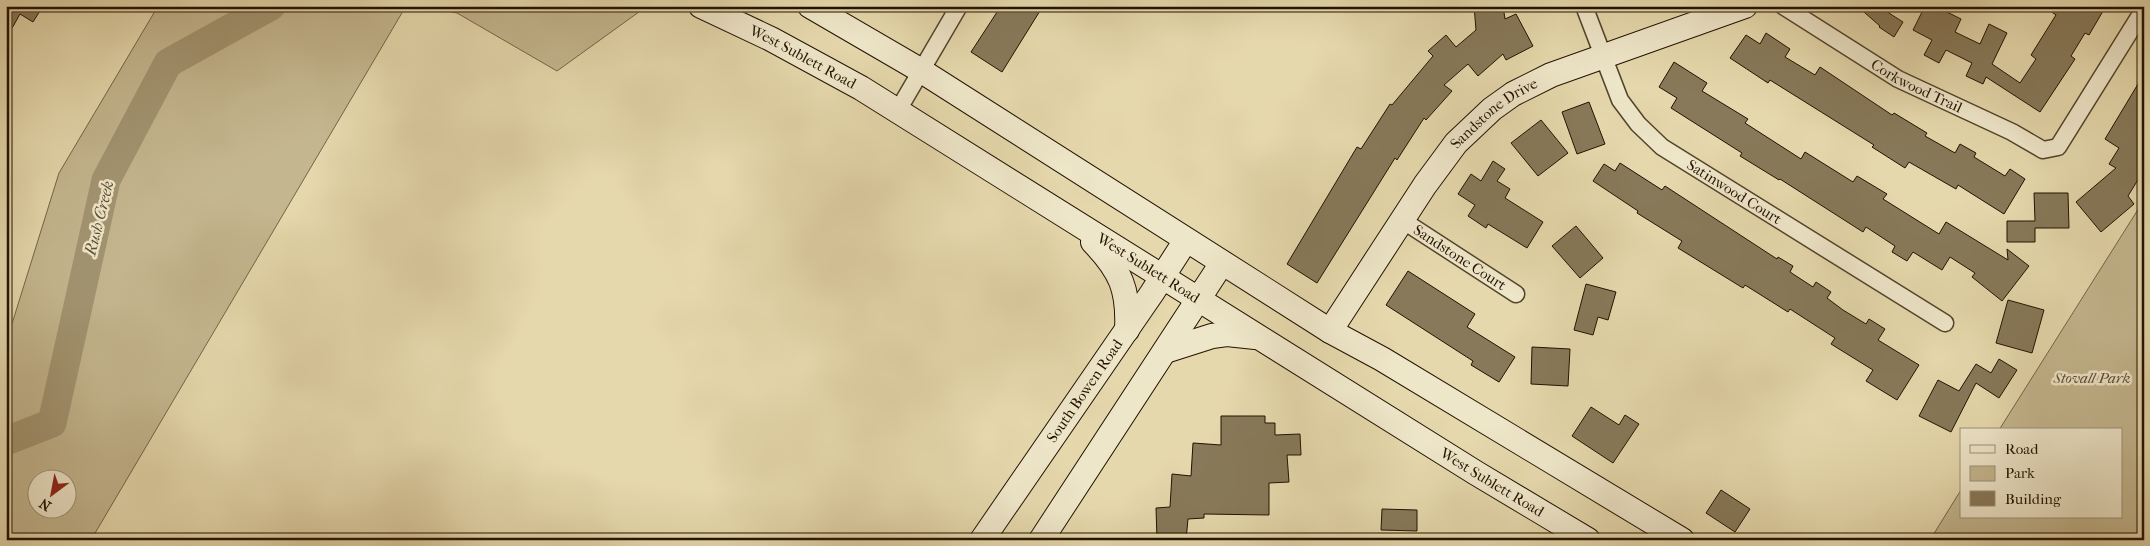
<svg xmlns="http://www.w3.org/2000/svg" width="2150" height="546" font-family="'IM FELL French Canon',serif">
<rect width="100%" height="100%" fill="#e5d8ac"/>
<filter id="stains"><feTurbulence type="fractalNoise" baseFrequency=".004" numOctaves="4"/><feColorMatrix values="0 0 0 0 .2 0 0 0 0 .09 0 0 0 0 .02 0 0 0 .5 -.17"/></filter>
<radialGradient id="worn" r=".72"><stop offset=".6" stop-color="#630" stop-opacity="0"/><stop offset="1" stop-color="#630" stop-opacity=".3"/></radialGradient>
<path fill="#c4b68f" stroke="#736448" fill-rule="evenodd" d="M158 6H406L91 540H6V343L59 173ZM38 478H68V508H38Z
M421 6H638L643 9 557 71 457 13Z
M2144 200V540H1930L1961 490V517H2121V430H1999Z"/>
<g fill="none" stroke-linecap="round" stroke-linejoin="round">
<path stroke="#a39572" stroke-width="29" d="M6 441 52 423 106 180 168 63 271 6"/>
</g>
<path fill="#877959" stroke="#221200" d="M6 6H43L33 22 20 14 6 39Z
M1001 6H1043L1002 72 971 52Z
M1474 6H1503L1505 19 1516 14 1533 46 1506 60 1503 54 1478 76 1468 64 1444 85 1452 91 1426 120 1424 118 1397 160 1395 158 1317 283 1287 264 1357 147 1361 149 1390 104 1392 105 1433 56 1428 51 1446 35 1456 47 1476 30Z
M1857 6H1878L1903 22 1894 37 1879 27 1880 26Z
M1925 6H1935L1961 19 1955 32 1980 44 1989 24 2007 33 1992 64 2020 83 2036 59 2031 55 2056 15 2043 6H2106L2089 35 2085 33 2071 56 2075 59 2040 112 1986 77 1983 84 1966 76 1972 63 1946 50 1939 63 1924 55 1932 40 1913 30Z
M1766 33 1790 49 1785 57 1815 75 1820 67 1892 115 1894 113 1927 133 1925 136 1955 153 1960 144 1976 153 1974 157 2005 176 2010 169 2025 179 2004 214 1958 185 1956 189 1909 162 1905 168 1872 147 1874 145 1770 80 1768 83 1730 58 1746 35 1760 44Z
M1674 62 1707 83 1702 91 1748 119 1745 123 1801 159 1805 152 1853 182 1857 176 1887 194 1883 199 1939 234 1946 222 2008 260 2007 249 2029 266 2002 301 1972 277 1975 273 1950 257 1942 270 1913 252 1907 261 1892 252 1895 246 1866 227 1863 232 1780 179 1779 180 1740 156 1742 153 1671 108 1677 98 1659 87Z
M2144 74V170L2128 196 2134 204 2101 232 2076 202 2116 168 2109 164 2119 148 2105 139Z
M1589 102 1605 144 1577 154 1562 112Z
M1541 120 1568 153 1538 176 1511 143Z
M1493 161 1505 169 1497 181 1510 189 1505 198 1543 222 1527 248 1488 224 1486 228 1468 216 1475 205 1458 194 1471 174 1481 181Z
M1620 163 1662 190 1665 186 1777 259 1778 257 1793 266 1790 272 1813 287 1816 282 1831 292 1827 298 1843 310 1866 324 1869 319 1885 329 1878 340 1919 365 1897 400 1866 381 1873 370 1831 344 1835 338 1790 309 1788 312 1745 285 1743 288 1678 248 1682 241 1637 213 1638 211 1593 181 1604 164 1615 171Z
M2034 193H2068L2069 228H2035V242H2007V221H2035Z
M1576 226 1603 258 1580 278 1552 246Z
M1408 271 1475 314 1467 327 1515 357 1499 382 1471 365 1473 361 1386 305Z
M1586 284 1616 292 1608 320 1598 317 1593 335 1574 330Z
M2008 300 2044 310 2032 353 1996 343Z
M1532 347 1570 349 1568 386 1531 384Z
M1999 359 2017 370 1999 398 1976 383 1951 432 1919 416 1938 380 1959 391 1976 364 1991 373Z
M1591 407 1619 425 1625 415 1639 424 1613 463 1572 436Z
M1221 416H1265V423H1275V435L1300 434 1301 455H1287L1289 482 1269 483V515L1204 514V518L1188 519 1186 540H1157L1156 508 1170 507 1172 474 1191 476 1193 443 1221 445Z
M1721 490 1750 509 1735 532 1706 513Z
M1382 509 1417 510V531L1381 530Z"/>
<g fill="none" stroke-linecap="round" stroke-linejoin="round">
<defs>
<g id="street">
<path id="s1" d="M1584 6 1620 100 1638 124 1662 147 1945 323"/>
<path id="s2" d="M1783 6 1898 79 2012 132 2043 150 2058 147 2144 9"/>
<path d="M897 112 959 6"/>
<path id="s3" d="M1402 220 1516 294"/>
</g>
<g id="secondary">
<path id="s4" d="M701 6 771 39 861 88 1476 473 1588 540"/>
<path d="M810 6 920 70 1330 331 1382 359 1682 540"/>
<path d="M1093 242C1121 271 1129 290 1127 330"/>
<path id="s5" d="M1330 331 1425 185 1456 143 1492 109 1513 94 1551 75 1745 6"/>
<path d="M1165 351 1212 336 1227 334 1255 337"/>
<path id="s6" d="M982 540 1152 293 1186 240"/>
<path d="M1041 540 1222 263"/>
</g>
</defs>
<use href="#street" stroke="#53442b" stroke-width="19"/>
<use href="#secondary" stroke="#221200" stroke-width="26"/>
<use href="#street" stroke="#eee6c9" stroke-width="16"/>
<use href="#secondary" stroke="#eee6c9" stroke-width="24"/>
</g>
<g text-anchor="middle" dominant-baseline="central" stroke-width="5" stroke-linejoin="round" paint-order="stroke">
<g font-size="15" fill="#221200" stroke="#eee6c9">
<text stroke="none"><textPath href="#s4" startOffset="114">West Sublett Road</textPath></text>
<text stroke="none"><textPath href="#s2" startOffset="156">Corkwood Trail</textPath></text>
<text stroke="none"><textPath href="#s5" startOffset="275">Sandstone Drive</textPath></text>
<text stroke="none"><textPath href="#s1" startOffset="249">Satinwood Court</textPath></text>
<text stroke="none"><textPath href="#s3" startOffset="69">Sandstone Court</textPath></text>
<text stroke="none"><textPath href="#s4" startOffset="519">West Sublett Road</textPath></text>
<text stroke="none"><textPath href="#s6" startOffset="181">South Bowen Road</textPath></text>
<text stroke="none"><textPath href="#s4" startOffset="924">West Sublett Road</textPath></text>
</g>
<g font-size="15" font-style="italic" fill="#5b4b32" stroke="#eee6c9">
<text x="2092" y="378">Stovall Park</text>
</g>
<g font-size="16" font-style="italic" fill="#5c4d33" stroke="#eee6c9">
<text transform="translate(99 218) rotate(-76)">Rush Creek</text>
</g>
</g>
<rect width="2150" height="546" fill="none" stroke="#e5d8ac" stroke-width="25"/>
<rect x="8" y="8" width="2135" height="531" fill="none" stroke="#221200" stroke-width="2.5"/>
<rect x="12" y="12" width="2125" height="521" fill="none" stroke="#221200"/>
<rect x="1960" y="428" width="162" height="90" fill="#eee6c9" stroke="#9c9179"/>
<rect x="1970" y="445" width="25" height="8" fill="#eee6c9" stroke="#9c9179"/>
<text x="2005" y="454" font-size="15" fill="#221200">Road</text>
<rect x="1970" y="466" width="25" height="15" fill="#c4b68f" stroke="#9c9179"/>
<text x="2005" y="478" font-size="15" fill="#221200">Park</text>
<rect x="1970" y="491" width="25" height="15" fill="#877959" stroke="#9c9179"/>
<text x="2005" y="504" font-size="15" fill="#221200">Building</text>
<g transform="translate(52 494) rotate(212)"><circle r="24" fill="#eee6c9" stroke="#9c9179"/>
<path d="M0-4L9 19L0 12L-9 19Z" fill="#8f2418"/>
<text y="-8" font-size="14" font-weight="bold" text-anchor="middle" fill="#221200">N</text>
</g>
<rect width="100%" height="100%" filter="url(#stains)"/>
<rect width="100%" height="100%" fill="url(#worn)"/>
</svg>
